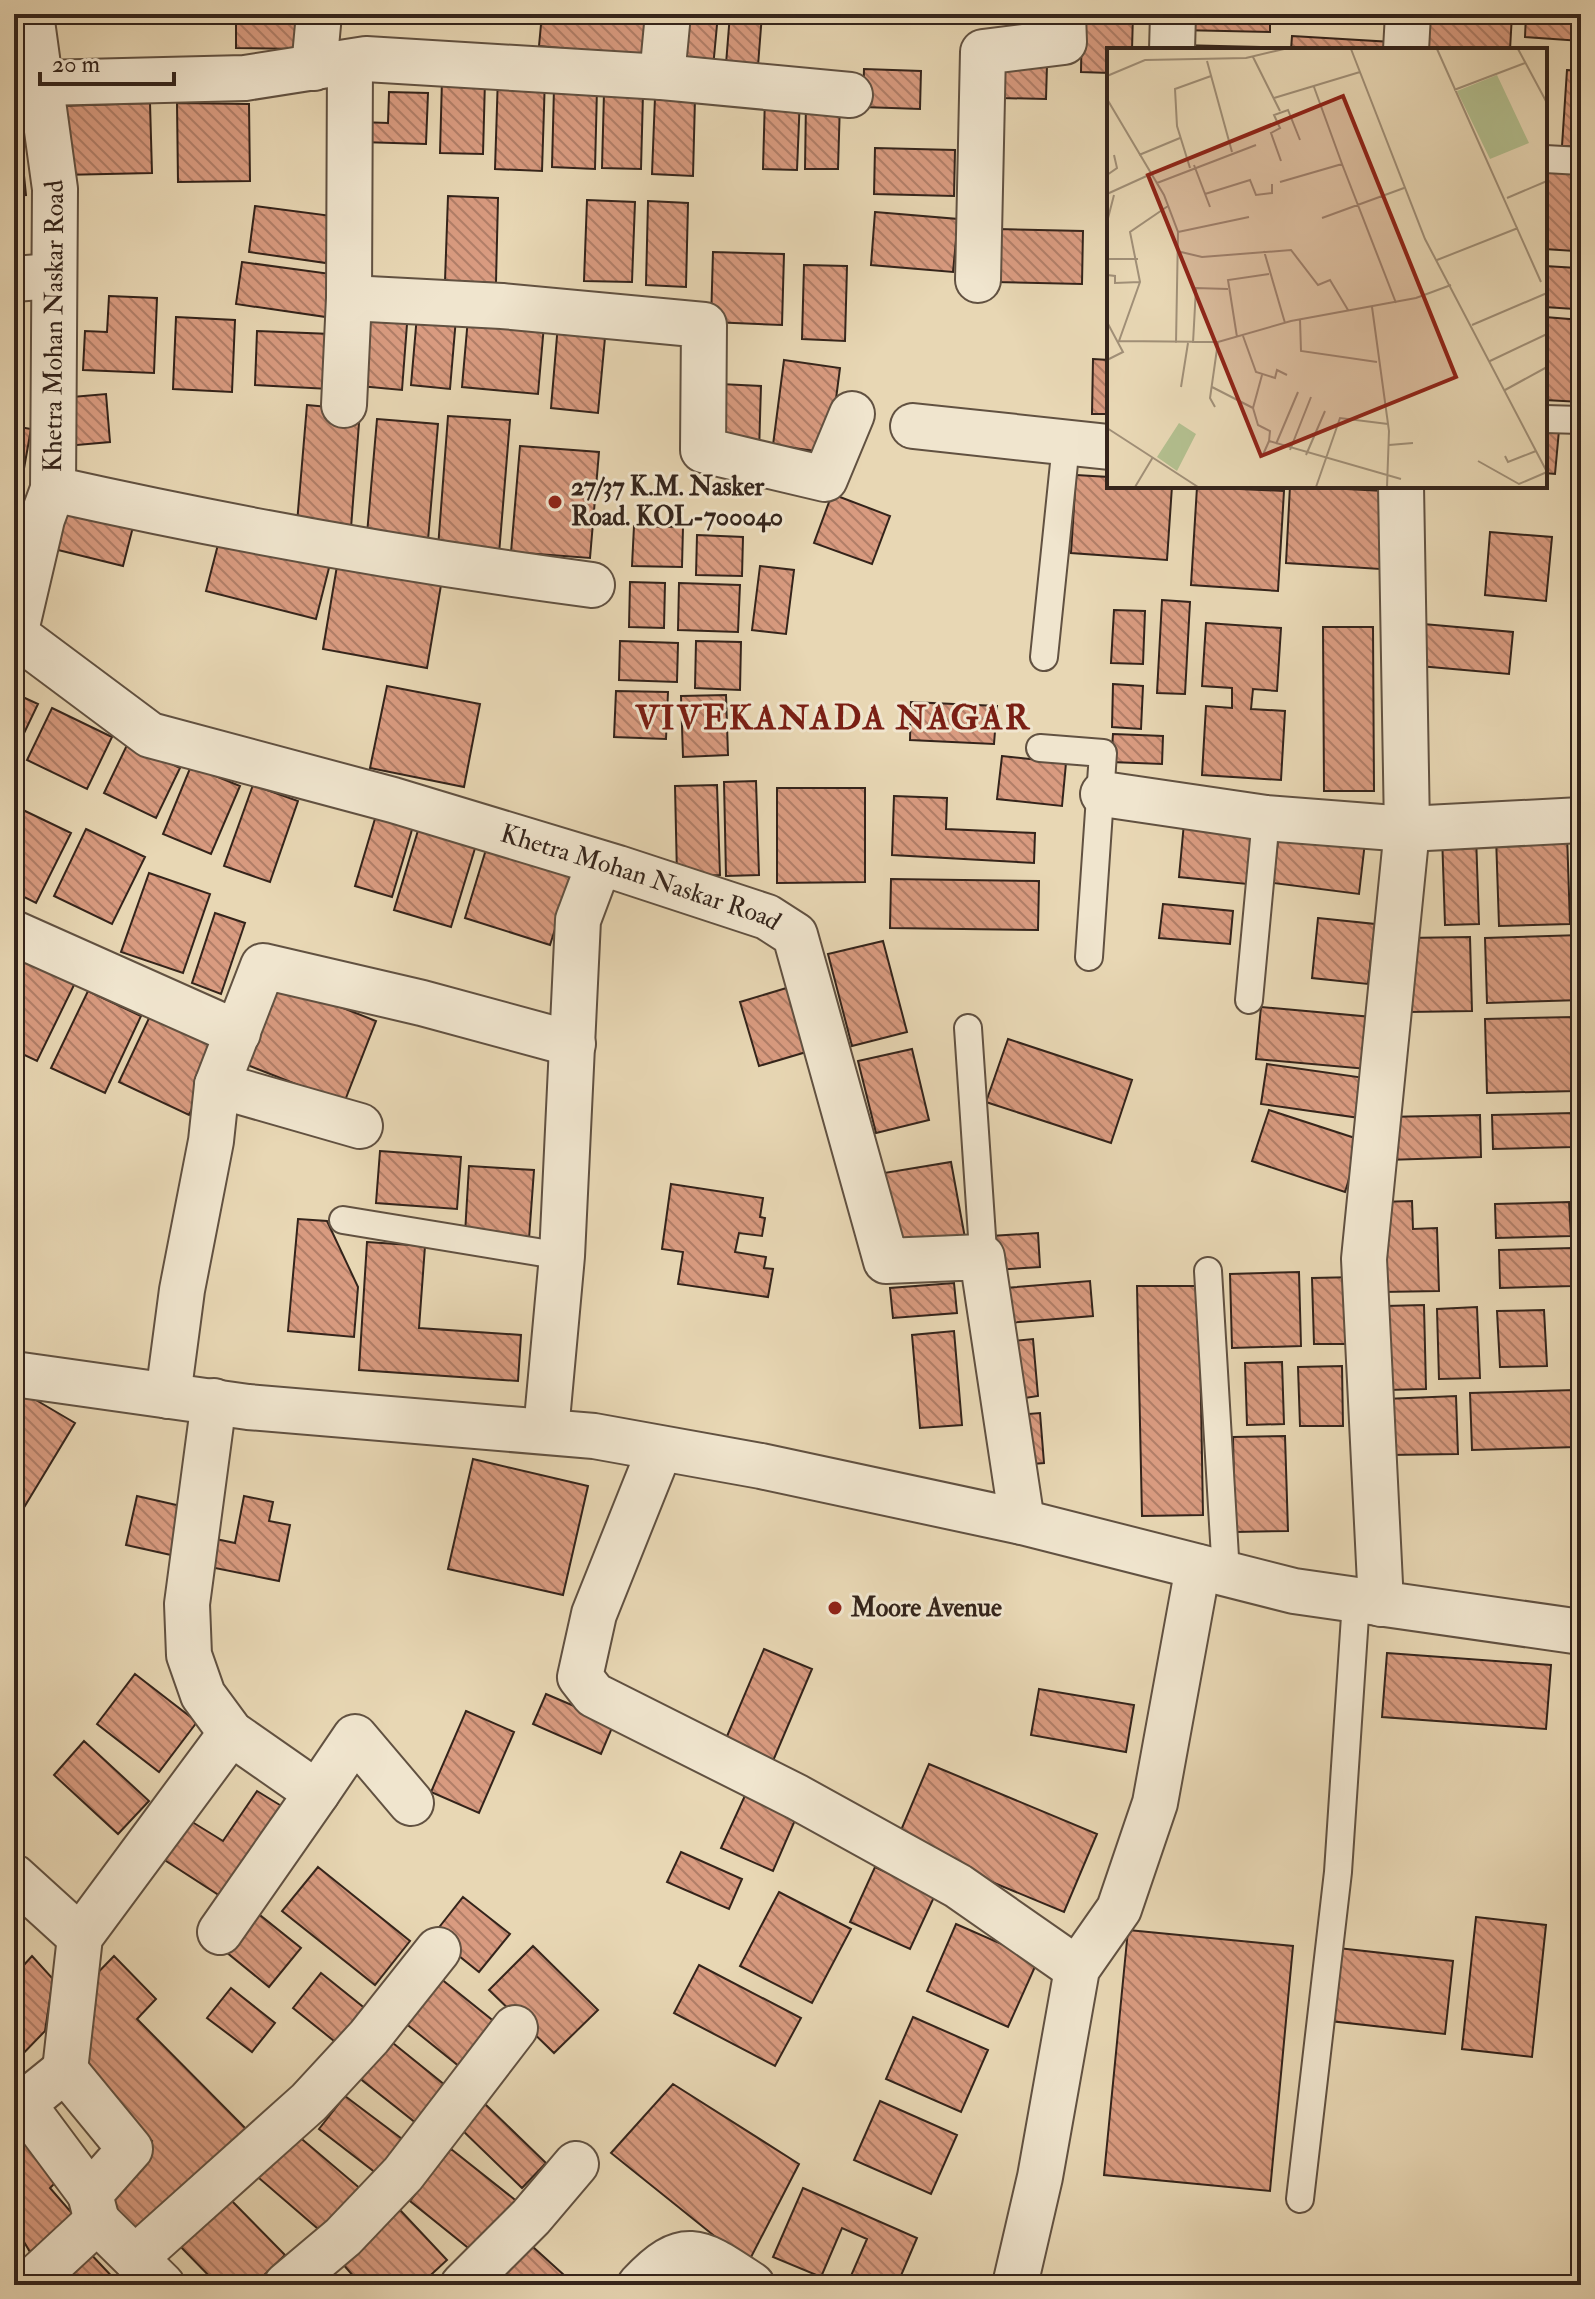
<svg xmlns="http://www.w3.org/2000/svg" width="1595" height="2299" font-family="'IM FELL Double Pica',serif">
<defs>
<pattern id="building-back-hatch" width="6" height="6" patternUnits="userSpaceOnUse" patternTransform="scale(2)"><rect width="6" height="6" fill="#d99b80"/><path d="M-1 5l2 2M0 0l6 6M5-1l2 2" fill="none" stroke="#b17e68"/></pattern>
</defs>
<rect width="100%" height="100%" fill="#e8d7b4"/>
<filter id="stains"><feTurbulence type="fractalNoise" baseFrequency=".0025" numOctaves="4"/><feColorMatrix values="0 0 0 0 .2 0 0 0 0 .09 0 0 0 0 .02 0 0 0 .5 -.17"/></filter>
<radialGradient id="worn" r=".72"><stop offset=".6" stop-color="#630" stop-opacity="0"/><stop offset="1" stop-color="#630" stop-opacity=".3"/></radialGradient>
<path fill="url(#building-back-hatch)" stroke="#34241b" stroke-width="2" d="M236 14H299L298 49 236 48Z
M542 14H647L643 56 539 46Z
M677 14H718L713 68 671 64Z
M730 14H762L758 66 726 64Z
M966 14H1022L1020 25 965 18Z
M1082 14H1133L1132 50H1109V73L1081 72Z
M1180 14H1270V32L1179 30Z
M1430 14H1512L1510 50 1428 49Z
M1526 14H1581V41L1525 37Z
M1292 36 1392 42 1391 50H1291Z
M1178 45 1260 47V50H1178Z
M1002 63 1047 65 1046 99 1001 98Z
M864 69 921 71 920 109 863 107Z
M1567 70 1581 71V147L1562 146Z
M498 75 545 77 542 171 495 169Z
M442 79 485 80 483 154 440 153Z
M14 80 21 130 14 131Z
M554 87 597 88 595 169 552 167Z
M389 92 428 93 426 144 361 142V122L388 123Z
M604 92 643 94 641 169 602 168Z
M765 96 800 97 797 170 763 169Z
M655 97 695 98 693 176 652 174Z
M806 100 840 102 838 169H805Z
M150 103 152 173 61 175 59 106Z
M177 103 249 104 250 181 178 182Z
M21 146 26 195 14 196V147Z
M875 148 955 150 954 196 874 194Z
M1545 168 1579 170 1574 251 1545 249Z
M448 196 498 198 496 283 445 281Z
M587 200 635 202 632 282 584 281Z
M648 201 688 203 686 287 646 285Z
M255 206 332 216 326 263 249 252Z
M21 207 24 249 14 250V208Z
M875 212 958 219 953 272 871 265Z
M997 229 1083 231 1082 284 995 282Z
M713 252 784 254 782 325 711 322Z
M242 262 331 274 326 317 236 304Z
M804 265 847 266 845 341 802 339Z
M1545 266 1577 268 1574 309 1545 307Z
M109 296 157 298 154 373 83 370 85 331 107 332Z
M355 306 408 311 402 390 349 385Z
M417 315 456 318 450 389 411 385Z
M176 317 235 320 232 392 173 389Z
M1545 317 1581 320V402L1545 400Z
M468 318 544 325 538 394 462 387Z
M558 324 606 327 598 413 551 408Z
M257 331 331 334 329 389 255 385Z
M1093 359 1109 360V414H1092Z
M784 360 840 368 829 453 773 445Z
M720 384 761 386 759 452 718 450Z
M106 394 110 442 66 446 61 398Z
M307 405 360 410 351 528 297 523Z
M448 416 510 420 499 554 438 548Z
M377 419 438 424 428 540 367 534Z
M14 426 31 429 20 491 14 490Z
M1545 429 1559 430 1555 474 1545 473Z
M520 446 599 452 590 558 511 552Z
M1076 475 1109 477V486H1172L1167 560 1071 553Z
M1290 486 1384 491 1380 569 1286 563Z
M1197 487 1284 491 1278 591 1191 585Z
M832 494 890 516 872 564 814 543Z
M66 501 135 519 123 566 54 549Z
M634 526 683 527 682 567 632 566Z
M1490 532 1552 537 1546 601 1485 595Z
M221 533 331 560 316 619 206 591Z
M697 535 743 537 742 576 696 575Z
M337 566 441 585 427 668 323 649Z
M760 566 794 570 786 634 752 630Z
M630 582 665 583 664 628 629 627Z
M679 583 740 585 738 632 678 630Z
M1162 600 1190 602 1185 694 1157 693Z
M1114 610 1145 611 1143 664 1111 663Z
M1206 623 1281 628 1277 691 1253 689 1251 709 1285 711 1281 780 1202 775 1206 706 1232 708V688L1202 686Z
M1412 623 1513 632 1509 674 1408 665Z
M1323 627H1373L1374 791H1324Z
M620 641 678 643 677 682 619 680Z
M696 641 741 642 740 690 695 688Z
M1577 668 1581 669V705L1575 704Z
M1113 684 1143 686 1141 729 1112 727Z
M387 686 480 704 464 787 370 768Z
M616 691 668 692 666 739 614 737Z
M14 693 38 704 16 750 14 749Z
M726 695 728 755 683 757 681 696Z
M911 702 997 706 994 744 910 740Z
M52 708 112 737 87 789 27 760Z
M1113 734 1163 736 1162 764 1111 762Z
M128 743 180 768 156 818 104 793Z
M1002 756 1066 763 1062 806 997 799Z
M191 766 240 786 211 854 163 834Z
M756 781 759 875 726 876 724 782Z
M253 785 298 801 270 882 224 866Z
M717 785 720 875 677 876 675 786Z
M777 788H865V882L777 883Z
M894 796 947 798 946 829 1035 833 1034 863 892 855Z
M23 810 71 833 36 903 14 892V829Z
M377 812 414 823 392 897 355 886Z
M423 814 480 832 451 927 394 910Z
M1184 823 1253 828 1247 884 1179 877Z
M86 829 145 857 112 924 54 896Z
M1279 832 1365 842 1359 894 1273 883Z
M1567 834 1570 924 1499 926 1496 836Z
M1442 835H1476L1479 924 1445 925Z
M488 843 574 869 550 945 465 918Z
M149 873 210 894 183 973 121 952Z
M891 879 1039 881 1038 930 890 928Z
M1163 904 1233 911 1230 944 1159 938Z
M215 913 245 923 221 994 192 983Z
M1318 918 1375 924 1368 984 1312 978Z
M1581 935V1000L1487 1003 1485 938Z
M1470 937 1472 1011 1409 1012 1406 938Z
M883 941 907 1032 852 1046 828 954Z
M25 960 75 983 37 1061 14 1050V982Z
M264 977 376 1021 344 1103 232 1059Z
M793 986 813 1050 759 1066 740 1002Z
M88 991 141 1016 105 1093 51 1068Z
M1261 1007 1372 1017 1367 1069 1256 1059Z
M150 1016 220 1049 189 1115 119 1082Z
M1573 1017 1575 1091 1487 1093 1485 1019Z
M1008 1039 1132 1080 1111 1143 986 1102Z
M912 1049 929 1120 876 1133 858 1061Z
M1267 1064 1365 1078 1360 1118 1261 1104Z
M1269 1110 1361 1140 1345 1192 1252 1161Z
M1572 1113 1573 1147 1493 1149 1492 1115Z
M1480 1115 1481 1157 1386 1160 1385 1117Z
M380 1151 461 1157 457 1209 376 1203Z
M951 1162 965 1238 892 1250 878 1174Z
M469 1166 534 1170 529 1239 465 1234Z
M671 1184 763 1198 760 1217 765 1218 762 1236 739 1233 735 1252 766 1257 764 1268 773 1269 768 1297 678 1284 683 1252 662 1249Z
M1412 1201 1413 1229 1437 1228 1439 1291 1382 1292 1379 1202Z
M1569 1202 1571 1236 1496 1238 1495 1204Z
M298 1219 327 1221 358 1287 354 1337 288 1331Z
M1038 1233 1040 1267 993 1270 991 1236Z
M367 1242 425 1246 419 1328 521 1335 518 1381 359 1370Z
M1572 1248 1573 1286 1500 1288 1499 1250Z
M1299 1272 1301 1346 1232 1348 1230 1274Z
M1357 1277 1359 1344H1314L1312 1278Z
M1090 1281 1093 1316 1008 1323 1005 1288Z
M954 1283 957 1313 893 1318 890 1288Z
M1137 1286H1199L1203 1515 1142 1516Z
M1424 1305 1426 1389 1387 1390 1385 1306Z
M1477 1307 1480 1378 1439 1379 1437 1309Z
M1544 1310 1547 1366 1500 1367 1497 1311Z
M954 1331 962 1425 920 1428 912 1335Z
M1033 1339 1038 1396 1018 1399 1013 1341Z
M1282 1362 1284 1424 1247 1425 1245 1363Z
M1342 1366 1343 1426H1300L1298 1367Z
M1574 1390 1576 1447 1472 1450 1470 1393Z
M24 1393 75 1423 14 1524V1409Z
M1456 1396 1458 1454 1388 1455 1385 1399Z
M1040 1413 1044 1463 1020 1465 1015 1415Z
M1285 1436 1288 1531 1235 1532 1233 1437Z
M473 1459 588 1486 563 1595 448 1569Z
M137 1496 181 1506 171 1555 126 1545Z
M244 1496 273 1502 269 1521 290 1525 279 1581 205 1566 211 1538 235 1543Z
M764 1649 812 1669 770 1768 722 1748Z
M1387 1653 1551 1665 1546 1729 1382 1717Z
M135 1674 197 1722 159 1772 97 1724Z
M1039 1689 1134 1705 1126 1752 1031 1735Z
M546 1694 614 1723 601 1754 533 1724Z
M466 1711 514 1732 479 1813 431 1792Z
M84 1741 149 1801 118 1834 54 1775Z
M929 1764 1097 1834 1064 1912 896 1842Z
M748 1789 799 1811 773 1871 721 1848Z
M257 1791 288 1810 228 1901 163 1859 189 1820 223 1841Z
M681 1852 742 1879 729 1909 667 1882Z
M318 1867 410 1941 375 1985 282 1911Z
M875 1867 935 1895 910 1949 850 1922Z
M779 1892 851 1929 812 2003 740 1966Z
M463 1897 510 1934 479 1972 433 1935Z
M251 1908 301 1948 269 1987 220 1947Z
M1476 1917 1546 1925 1532 2057 1462 2049Z
M956 1924 1038 1960 1008 2027 927 1991Z
M1128 1930 1293 1946 1270 2191 1104 2175Z
M533 1946 598 2010 554 2053 489 1990Z
M1338 1948 1453 1961 1445 2034 1330 2021Z
M32 1956 53 1979 45 2031 14 2063V1976Z
M114 1956 156 1999 137 2019 251 2134 134 2235 100 2195 152 2141 74 2061 81 1990Z
M699 1965 801 2018 775 2066 674 2013Z
M321 1973 367 2010 339 2045 293 2008Z
M435 1974 496 2023 460 2067 399 2018Z
M231 1988 275 2023 252 2052 207 2018Z
M913 2017 988 2050 961 2112 886 2079Z
M383 2035 451 2090 421 2127 353 2073Z
M673 2084 799 2164 748 2263 611 2153Z
M345 2096 402 2139 376 2173 319 2129Z
M880 2101 957 2135 931 2194 854 2160Z
M485 2104 546 2163 522 2188 461 2129Z
M14 2121 59 2179 50 2188 77 2219 30 2252 14 2225Z
M290 2129 362 2190 324 2234 252 2172Z
M451 2149 524 2207 482 2259 410 2201Z
M803 2188 917 2238 897 2285H847L867 2239 842 2228 821 2277 773 2257Z
M226 2195 285 2255 254 2285H218L176 2242Z
M400 2210 447 2260 420 2285H361L342 2263Z
M522 2237 575 2285H478Z
M86 2249 120 2285H49Z"/>
<g fill="none" stroke-linecap="round" stroke-linejoin="round">
<defs>
<path id="lane" d="M1545 159 1581 161
M1545 419 1581 420
M1044 657 1066 444
M1040 748 1103 753 1089 957
M1249 1000 1266 818
M968 1028 984 1266
M343 1220 562 1256
M1208 1271 1226 1574
M1300 2199 1338 1872 1356 1601"/>
<g id="street">
<path d="M1172 50 1173 14"/>
<path d="M1406 50 1408 14"/>
<path d="M314 68 319 14"/>
<path d="M662 77 668 14"/>
<path d="M42 83 245 78 366 59 662 77 850 95"/>
<path d="M14 279 53 276"/>
<path d="M978 280 983 52 1064 42 1063 14"/>
<path d="M349 298 502 306 704 325 703 450 825 479 852 414"/>
<path d="M344 405 349 298 350 62"/>
<path d="M913 426 1109 447"/>
<path d="M53 489C232 529 410 561 592 585"/>
<path id="s1" d="M16 635 150 735 393 800 618 868 767 917 795 935 886 1261 982 1257 1022 1522"/>
<path id="s2" d="M14 639 42 519 53 489 55 189 31 14"/>
<path d="M1103 794 1266 818 1407 829 1581 820"/>
<path d="M14 938 16 934 238 1033"/>
<path d="M217 1085 360 1126"/>
<path d="M14 1374 248 1407 594 1436 761 1466 1022 1522 1294 1591 1581 1632"/>
<path d="M168 1396 182 1290 211 1141 217 1085 263 966 422 1003 573 1044"/>
<path d="M214 1401 187 1604 189 1655 203 1695 231 1733 317 1793 355 1737 411 1803"/>
<path d="M546 1431 562 1256 578 920 599 864"/>
<path d="M660 1449 594 1614 580 1677 594 1695 797 1797 958 1886 1077 1969"/>
<path d="M1381 1604 1364 1259 1407 829 1401 486"/>
<path d="M14 1877 80 1937"/>
<path d="M220 1932 317 1793"/>
<path d="M65 2070 23 2104 90 2194"/>
<path d="M97 2221 90 2194 130 2149 65 2070 80 1937 231 1733"/>
<path d="M135 2258 309 2102 369 2037 438 1950"/>
<path d="M28 2285 97 2221 162 2285"/>
<path d="M286 2285 343 2237 403 2174 515 2028"/>
<path d="M463 2285 531 2217 576 2164"/>
<path d="M640 2285C685 2236 702 2252 752 2285"/>
<path d="M1015 2285 1040 2177 1077 1969 1119 1909 1155 1803 1198 1567"/>
</g>
</defs>
<use href="#lane" stroke="#615141" stroke-width="30"/>
<use href="#street" stroke="#615141" stroke-width="48"/>
<use href="#lane" stroke="#f0e5ce" stroke-width="26"/>
<use href="#street" stroke="#f0e5ce" stroke-width="44"/>
</g>
<g fill="#8f2418" stroke="#f0e5ce" stroke-width="3">
<circle cx="555" cy="502" r="8"/>
<circle cx="835" cy="1608" r="8"/>
</g>
<g text-anchor="middle" dominant-baseline="central" stroke-width="6" stroke-linejoin="round" paint-order="stroke">
<g font-size="26" fill="#34241b" stroke="#f0e5ce">
<text stroke="none"><textPath href="#s2" startOffset="318">Khetra Mohan Naskar Road</textPath></text>
<text stroke="none"><textPath href="#s1" startOffset="678">Khetra Mohan Naskar Road</textPath></text>
</g>
<g font-size="26" font-weight="bold" fill="#34241b" stroke="#f0e5ce" text-anchor="start">
<text x="571" y="487">27/37 K.M. Nasker<tspan x="571" dy="30">Road. KOL-700040</tspan></text>
<text x="851" y="1608">Moore Avenue</text>
</g>
<g font-size="34" font-weight="bold" letter-spacing="2" fill="#7a1f14" stroke="#f0e5ce">
<text x="833" y="718">VIVEKANADA NAGAR</text>
</g>
</g>
<g transform="translate(1107 48)">
<rect width="440" height="440" fill="#e8d7b4"/>
<path d="M390 27 422 95 383 111 350 43ZM72 375 89 386 70 423 50 409Z" fill="#b3bf8f"/>
<path fill="none" stroke="#a08f77" stroke-width="2" d="M244 1 318 191 440 424M330 1 434 234M411 1 440 55M146 9 173 63M100 13 125 104M0 28 38 12 139 10 177 1M347 42 418 15M167 50 253 24M0 51 57 147 71 184 69 295M32 107 73 90M174 113 164 85 173 80 167 67 181 62 193 92M235 116 289 255M87 117 103 159M83 120 70 78 68 41 104 28M0 127 10 120 7 107M173 134 235 116 207 39M50 135 149 97M0 146 44 126M98 146 143 132 149 147 165 145V136M276 148 316 248M400 150 440 133M61 158 23 184 33 234 12 293 111 294 184 273 309 250 344 237M215 170 297 140M0 174 7 147M71 184 142 169M157 203 178 275M74 204 95 209 184 202 211 237 223 232 241 262M0 211H31M330 212 411 180M0 227 8 228V235L33 234M265 259 282 383 280 439M193 271 194 303 270 314M0 274 16 304 0 312M365 277 440 245M136 288 149 324 168 330 170 322 180 327M130 289 121 232 162 226M86 295 89 240 121 241M383 313 440 286M155 327 146 360 151 377 163 383 162 393M74 339 81 295M105 339 146 360M398 342 440 319M108 359 103 350 111 294M0 380 91 439M169 396 191 344M282 397 306 395M183 402 204 349M199 407 218 363M398 408 401 414 429 403M155 409 162 393 294 431M371 413 412 436 440 424M28 439 46 409M209 439 233 370 281 376"/>
<path fill="#8f2418" fill-opacity="0.15" stroke="#8f2418" stroke-width="4" d="M236 48 349 329 154 408 41 127Z"/>
<rect width="440" height="440" fill="none" stroke="#34241b" stroke-width="4"/>
</g>
<rect width="1595" height="2299" fill="none" stroke="#e8d7b4" stroke-width="48"/>
<rect x="16" y="16" width="1563" height="2267" fill="none" stroke="#34241b" stroke-width="4"/>
<rect x="24" y="24" width="1547" height="2251" fill="none" stroke="#34241b" stroke-width="2"/>
<path d="M40 72v12h134v-12" fill="none" stroke="#34241b" stroke-width="4"/>
<text x="52" y="72" font-size="24" fill="#34241b" stroke="#f0e5ce" stroke-width="6" paint-order="stroke">20 m</text>
<rect width="100%" height="100%" filter="url(#stains)"/>
<rect width="100%" height="100%" fill="url(#worn)"/>
</svg>
